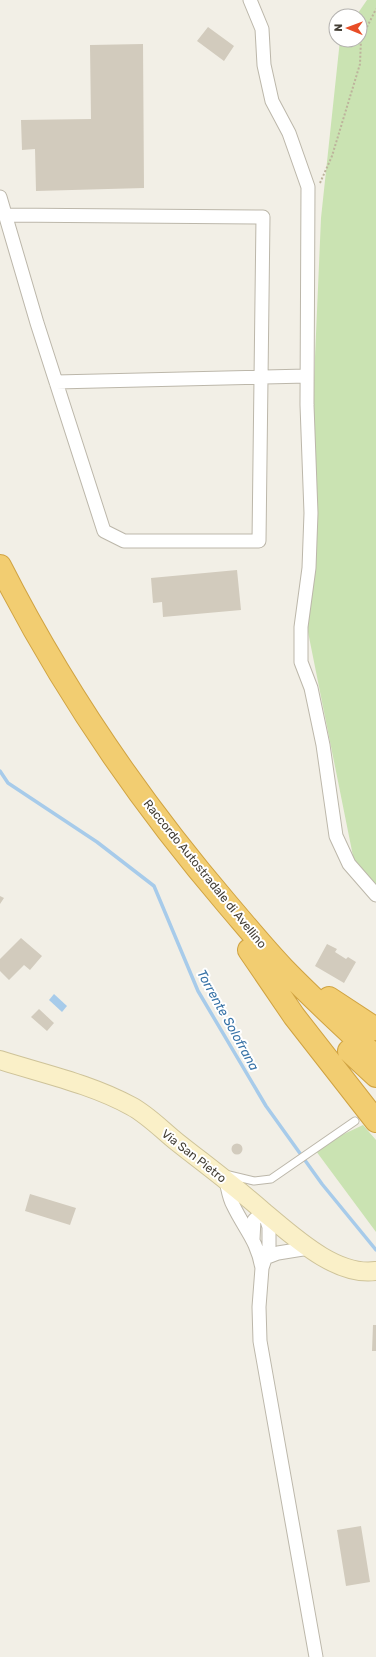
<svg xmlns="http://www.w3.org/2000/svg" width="376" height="1657" font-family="Rubik,sans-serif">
<rect width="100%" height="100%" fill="#f2efe6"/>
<path fill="#cae3b2" d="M367 0H376V894L358 881 304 612 321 218 340 40H360V16H356Z
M363 1125 376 1140V1232L316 1151 327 1142Z"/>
<path fill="#a7cbea" d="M54 994 67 1006 62 1012 49 1000Z"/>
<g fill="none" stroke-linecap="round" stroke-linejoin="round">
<path stroke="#a7cbea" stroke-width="3.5" d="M0 771 8 783 97 842 154 886 198 991 266 1106 322 1184 376 1250"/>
</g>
<path fill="#d2cbbd" d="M208 27 234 46 224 61 197 41Z
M143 44 144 188 36 191 35 149 22 150 21 120 91 119 90 45Z
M237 570 241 610 163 617 162 602 153 603 151 578Z
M0 896 4 898 0 904Z
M21 938 42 956 30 970 24 965 9 980 0 971V959Z
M327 944 337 949 335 952 346 959 348 957 356 962 344 983 315 966Z
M39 1009 54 1023 47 1031 31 1017Z
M231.5 1149a5.5 5.5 0 1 1 11 0a5.5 5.5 0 1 1-11 0Z
M30 1194 76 1208 70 1225 25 1211Z
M373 1325H376V1351H372Z
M361 1526 370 1582 346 1586 337 1530Z"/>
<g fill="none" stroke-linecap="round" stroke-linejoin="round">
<defs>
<path id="lane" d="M229 1175 254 1181 271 1179 355 1121"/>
<path id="street" d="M250 0 262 29 264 65 272 101 289 133 308 187 307 405 311 513 309 568 301 627V662L311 688 323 745 336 836 349 864 376 895
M0 197 37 323 104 531 124 541H259L263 217 5 215
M56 382 307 376
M226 1181C228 1189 229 1198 233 1205 245 1230 257 1240 262 1268
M253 1239 254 1220 264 1212 269 1227V1247L262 1268 259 1307 260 1341 316 1657
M265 1258 278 1253 309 1248"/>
<path id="secondary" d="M0 1060C44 1074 91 1084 131 1106 148 1115 162 1130 177 1142 206 1165 236 1187 264 1212 293 1236 336 1277 376 1271"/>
<path id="highway" d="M0 566C62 688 139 801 228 905 246 926 264 948 283 968 313 999 345 1028 376 1057
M249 950 294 1016 376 1121
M329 998 376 1029
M349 1051 376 1076"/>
</defs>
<use href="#lane" stroke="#bcb7aa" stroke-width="9"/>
<use href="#street" stroke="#bcb7aa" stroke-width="15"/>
<use href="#secondary" stroke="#cec399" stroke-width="20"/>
<use href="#highway" stroke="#d0a342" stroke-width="24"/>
<path stroke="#bdb39c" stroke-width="2" stroke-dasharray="2 2" stroke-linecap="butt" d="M320 183 332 156 360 64 361 39 376 9"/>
<use href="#lane" stroke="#fff" stroke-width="7"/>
<use href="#street" stroke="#fff" stroke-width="13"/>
<use href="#secondary" stroke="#faf0c8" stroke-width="18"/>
<use href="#highway" stroke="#f2cd71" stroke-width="22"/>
</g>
<g text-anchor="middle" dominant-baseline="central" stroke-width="4" stroke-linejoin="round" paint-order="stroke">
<g font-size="12" fill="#443f36" stroke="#fff">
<text transform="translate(205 874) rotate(51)">Raccordo Autostradale di Avellino</text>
<text transform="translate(194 1156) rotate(38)">Via San Pietro</text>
</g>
<g font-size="13" font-style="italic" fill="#3873a7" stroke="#fff">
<text transform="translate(228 1020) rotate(61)">Torrente Solofrana</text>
</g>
</g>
<g transform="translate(348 28) rotate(271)"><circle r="19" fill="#ffffff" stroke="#b4b2af"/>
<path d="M0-3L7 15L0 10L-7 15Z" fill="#e84d27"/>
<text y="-6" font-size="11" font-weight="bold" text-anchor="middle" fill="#443f36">N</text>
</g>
</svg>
